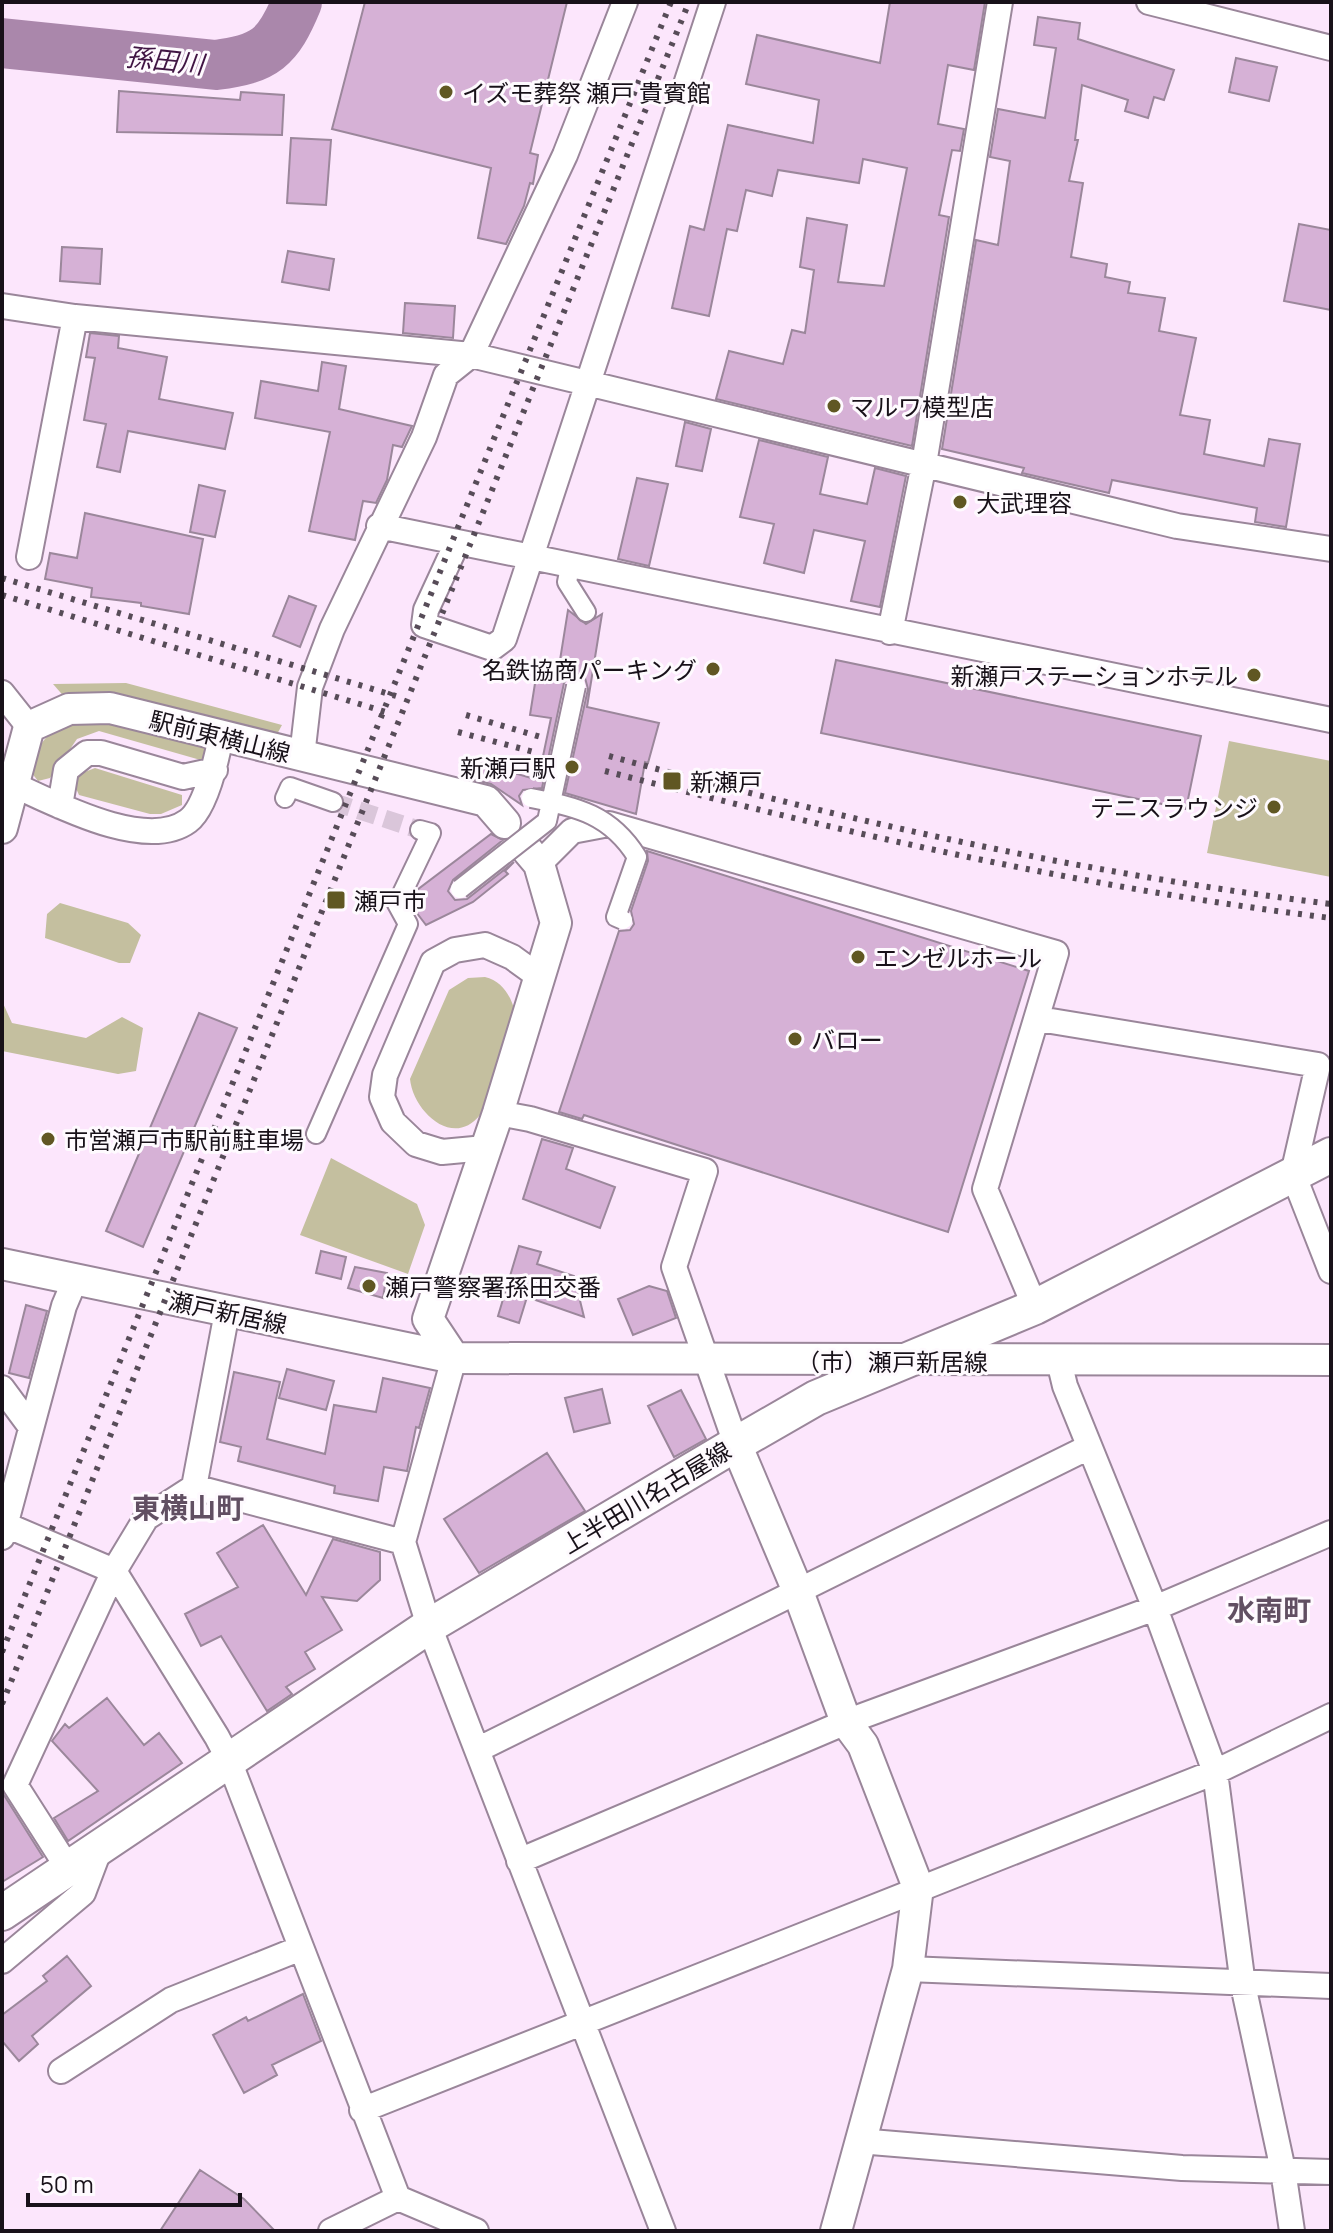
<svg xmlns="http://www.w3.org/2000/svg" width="1333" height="2233" font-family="Manrope,'Noto Sans JP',sans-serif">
<rect width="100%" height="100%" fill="#fce6fc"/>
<path fill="#c4bf9f" d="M126 683 282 725 275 738 67 700 53 684Z
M98 716 204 747 209 758 204 761 99 731 77 739 50 778 38 781 31 772C37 732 63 722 98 716Z
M1229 741 1331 761V877L1207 853Z
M95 768 182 795V805L161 814H150L79 795 74 784 77 775Z
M60 903 128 923 141 935 130 963H119L45 938 47 914Z
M485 977C502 981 511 996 515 1012L480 1115C453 1149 413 1111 410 1079L449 990 468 978Z
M2 1001 12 1023 86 1038 122 1017 143 1028 136 1071 118 1074 2 1051Z
M331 1158 417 1204 425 1225 408 1274 300 1235Z"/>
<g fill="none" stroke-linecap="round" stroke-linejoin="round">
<path stroke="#aa87ab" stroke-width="50" d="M2 43 216 65C265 59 278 48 297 2"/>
</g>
<path fill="#d6b1d6" stroke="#9b879b" stroke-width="2" d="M365 2H567L530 153 538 155 533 184 530 183 524 206 506 244 478 238 491 168 332 129Z
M890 2H985L974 70 948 65 938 124 964 129 960 151 952 150 939 215 949 217 912 446 716 399 729 351 783 364 792 330 805 333 814 270 800 267 807 218 847 225 838 282 884 286 907 168 863 159 859 183 778 170 772 196 746 190 737 231 727 229 709 316 672 308 690 226 704 230 728 125 813 143 819 100 746 84 757 35 880 63Z
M1038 17 1080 23 1078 39 1174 70 1164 100 1154 97 1148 118 1125 111 1128 100 1082 85 1075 140H1078L1069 181 1083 183 1071 257 1107 264 1105 277 1130 282 1128 293 1165 298 1159 331 1196 338 1180 415 1210 420 1204 454 1264 466 1269 439 1300 444 1286 527 1255 522 1257 508 1112 480 1109 493 1022 473 1024 468 942 449 976 240 998 245 1010 161 990 157 998 109 1045 118 1056 48 1034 45Z
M1236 58 1277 67 1269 101 1229 92Z
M119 91 240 100 241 92 284 95 282 135 117 132Z
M291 138 331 140 326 205 287 203Z
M1299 224 1331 230V310L1284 301Z
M62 247 102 249 100 284 60 281Z
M288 251 334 259 329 290 282 282Z
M405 303 455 306 453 338 403 333Z
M90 333 119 336 118 348 167 357 159 399 233 413 225 449 128 431 120 472 97 467 106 424 84 420 95 358 86 357Z
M322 362 346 366 339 409 412 426 402 447 393 445 387 480 376 503 363 501 355 540 309 531 330 432 255 418 261 381 318 391Z
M685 422 711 429 702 471 676 466Z
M759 440 828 457 820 494 867 504 875 468 906 476 880 607 851 601 865 541 814 530 804 573 764 563 774 524 740 517Z
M637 478 668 484 649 566 618 559Z
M199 485 225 491 215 537 190 532Z
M85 513 203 539 189 614 141 606V603L91 597 92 588 45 579 50 553 77 558Z
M289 596 316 606 300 647 273 636Z
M568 610 586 624 602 614 587 707 659 723 648 763 645 762 636 814 565 793 588 689 585 678 578 674 568 677 564 683 542 788 523 790 519 796 522 805 491 784 467 778 470 760 538 780 551 718 530 715 536 677 557 679Z
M836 660 1201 736 1186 809 821 733Z
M491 834 503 840 453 880 448 891 455 900 467 899 514 862 505 871 508 874 473 902 426 925 410 904 417 890Z
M647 851 1029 971 948 1232 584 1115 582 1119 559 1112 619 931 630 930 634 924 631 911 648 861Z
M199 1013 237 1028 143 1247 106 1231Z
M542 1139 573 1148 566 1169 615 1187 600 1228 523 1199Z
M519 1246 541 1252 537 1264 574 1276 584 1317 527 1297 519 1323 498 1316Z
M321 1251 346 1257 341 1279 316 1273Z
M355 1267 387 1273 383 1298 348 1288Z
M649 1286 667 1291 676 1318 633 1335 618 1299Z
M26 1305 47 1311 29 1378 9 1373Z
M287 1369 334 1381 326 1410 279 1398Z
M234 1372 280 1382 267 1439 325 1454 334 1405 376 1412 383 1378 430 1388 419 1428 416 1427 407 1471 384 1467 378 1501 334 1493 335 1486 238 1461 241 1447 220 1442Z
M602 1389 610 1423 574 1432 565 1398Z
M681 1390 706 1439 674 1457 648 1406Z
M547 1453 585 1511 479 1573 444 1519Z
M263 1525 306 1595 333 1539 380 1552V1580L357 1601 322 1597 342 1630 305 1652 315 1669 286 1687 292 1694 267 1711 221 1636 201 1646 185 1614 238 1587 217 1553Z
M107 1698 144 1745 159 1733 182 1763 68 1841 54 1818 98 1791 52 1741 65 1724 69 1728Z
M2 1792 43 1857 2 1882Z
M67 1956 91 1986 32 2036 38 2044 19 2061 2 2041V2015L47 1981 43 1976Z
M303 1994 321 2041 272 2065 277 2075 244 2093 213 2035 246 2017 248 2021Z
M200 2170 244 2199 275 2231H160Z"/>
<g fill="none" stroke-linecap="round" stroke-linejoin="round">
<path stroke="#dac6da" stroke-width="18" stroke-dasharray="18 9" stroke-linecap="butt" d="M333 802 420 830"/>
<defs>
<path id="pedestrian" d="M570 567 567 582 586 612
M285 798 290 787 333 802
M316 1134 408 924 397 904 431 833 420 830"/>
<path id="minor" d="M1149 2 1331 48
M2 306 75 317 471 355 1177 526 1331 549
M379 526 1331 720
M457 543 426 610 424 625 492 648 504 639 713 2
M29 557 75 317
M890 632 924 464 1000 2
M2 693 29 727
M302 756 310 687 332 629 424 437 446 375 471 355 565 155 625 2
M14 785C56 804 146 852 188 821 206 808 217 757 221 736
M60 806 66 770 87 753H101L183 777 215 770
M539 864 572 831 609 824 1056 953 985 1189 1035 1307
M1039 1019 1318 1065 1293 1174 1331 1271
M498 1113 530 1119 705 1171 674 1267 736 1444
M485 1148 442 1152 416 1144 393 1122 382 1097 385 1075 433 962 455 950 485 945 512 957 541 978
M454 1358 403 1542 429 1626 663 2231
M1059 1361 1065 1386 1155 1608 1215 1772 1243 1985 1283 2170 1292 2231
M2 1388 30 1426
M194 1487 227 1312
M6 1525 114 1571 217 1737 228 1758 398 2198 476 2231
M2 1537 64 1306 75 1280
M479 1749 1089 1447
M519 1861 846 1722 1155 1608 1331 1533
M68 1868 15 1785 114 1571 146 1518 194 1487 403 1542
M2 1961 83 1893 100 1848
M908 1969 1331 1986
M61 2071 171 2000 301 1948
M362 2110 1215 1772 1331 1716
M859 2141 1182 2168 1331 2172
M331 2231 398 2198"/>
<path id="tertiary" d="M2 828 29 727 69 709 110 708 486 801 505 823
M2 1264 454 1358 1331 1360
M454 1358 428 1319 498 1113 556 923 539 864 528 851
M736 1444 797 1589 846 1722 863 1745 918 1887 908 1969 836 2231"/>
<path id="secondary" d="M2 1913 429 1626 736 1444 816 1398 1035 1307 1331 1155"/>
</defs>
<use href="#pedestrian" stroke="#9a869a" stroke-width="22"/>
<use href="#minor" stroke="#9a869a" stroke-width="28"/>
<use href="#tertiary" stroke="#9a869a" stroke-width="34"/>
<use href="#secondary" stroke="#9a869a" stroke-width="38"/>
<use href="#pedestrian" stroke="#fff" stroke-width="18"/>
<use href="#minor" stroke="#fff" stroke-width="24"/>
<use href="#tertiary" stroke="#fff" stroke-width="30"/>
<use href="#secondary" stroke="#fff" stroke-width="34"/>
<path stroke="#574c58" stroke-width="6" stroke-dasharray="4 8" stroke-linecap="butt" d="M2 578 396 696
M2 595 389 713
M466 715 544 738
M458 732 538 753
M609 756C847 821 1086 874 1331 904
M605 771C845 833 1085 888 1331 918
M2 1652 671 2
M2 1704 689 2"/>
<defs>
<path id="pedestrian-bridge" d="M531 798C578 807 611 815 637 857L616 917 623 920
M460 889 547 821 576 686"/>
</defs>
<use href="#pedestrian-bridge" stroke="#9a869a" stroke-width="22" stroke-linecap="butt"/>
<use href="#pedestrian-bridge" stroke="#fff" stroke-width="18"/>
</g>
<g fill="#605723" stroke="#fefafe" stroke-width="3">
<circle cx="446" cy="92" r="8"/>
<circle cx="834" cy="406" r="8"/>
<circle cx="960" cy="502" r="8"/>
<circle cx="713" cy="669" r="8"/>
<circle cx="1254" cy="675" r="8"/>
<circle cx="572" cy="767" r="8"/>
<rect x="662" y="771" width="20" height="20" rx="4"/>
<circle cx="1274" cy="807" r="8"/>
<rect x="326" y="890" width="20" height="20" rx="4"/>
<circle cx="858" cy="957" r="8"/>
<circle cx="795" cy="1039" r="8"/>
<circle cx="48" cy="1139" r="8"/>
<circle cx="369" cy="1286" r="8"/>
</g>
<g text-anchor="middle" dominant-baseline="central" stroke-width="6" stroke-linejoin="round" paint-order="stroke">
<g font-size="24" fill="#181119" stroke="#fefafe" text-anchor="start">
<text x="462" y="92">イズモ葬祭 瀬戸 貴賓館</text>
<text x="850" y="406">マルワ模型店</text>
<text x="976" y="502">大武理容</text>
<text x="697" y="669" text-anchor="end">名鉄協商パーキング</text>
<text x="1238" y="675" text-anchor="end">新瀬戸ステーションホテル</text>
<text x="556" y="767" text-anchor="end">新瀬戸駅</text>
<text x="690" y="781">新瀬戸</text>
<text x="1258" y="807" text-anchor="end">テニスラウンジ</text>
<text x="354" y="900">瀬戸市</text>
<text x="874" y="957">エンゼルホール</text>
<text x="811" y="1039">バロー</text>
<text x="64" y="1139">市営瀬戸市駅前駐車場</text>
<text x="385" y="1286">瀬戸警察署孫田交番</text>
</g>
<g font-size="24" fill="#181119" stroke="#fefafe">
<text transform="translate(220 736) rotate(14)">駅前東横山線</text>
<text transform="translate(228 1312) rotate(12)">瀬戸新居線</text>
<text x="892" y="1361">（市）瀬戸新居線</text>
<text transform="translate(646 1497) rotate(-31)">上半田川名古屋線</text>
</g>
<g font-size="26" font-style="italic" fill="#401443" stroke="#fefafe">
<text transform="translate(165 60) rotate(6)">孫田川</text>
</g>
<g font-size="28" font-weight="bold" fill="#614f62" stroke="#fefafe">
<text x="188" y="1507">東横山町</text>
<text x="1269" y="1609">水南町</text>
</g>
</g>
<rect width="1333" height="2233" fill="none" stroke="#181119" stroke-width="8"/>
<path d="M28 2193v12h212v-12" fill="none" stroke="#181119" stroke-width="4"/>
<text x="40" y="2193" font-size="24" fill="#181119" stroke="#fefafe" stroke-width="6" paint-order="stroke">50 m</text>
</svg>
